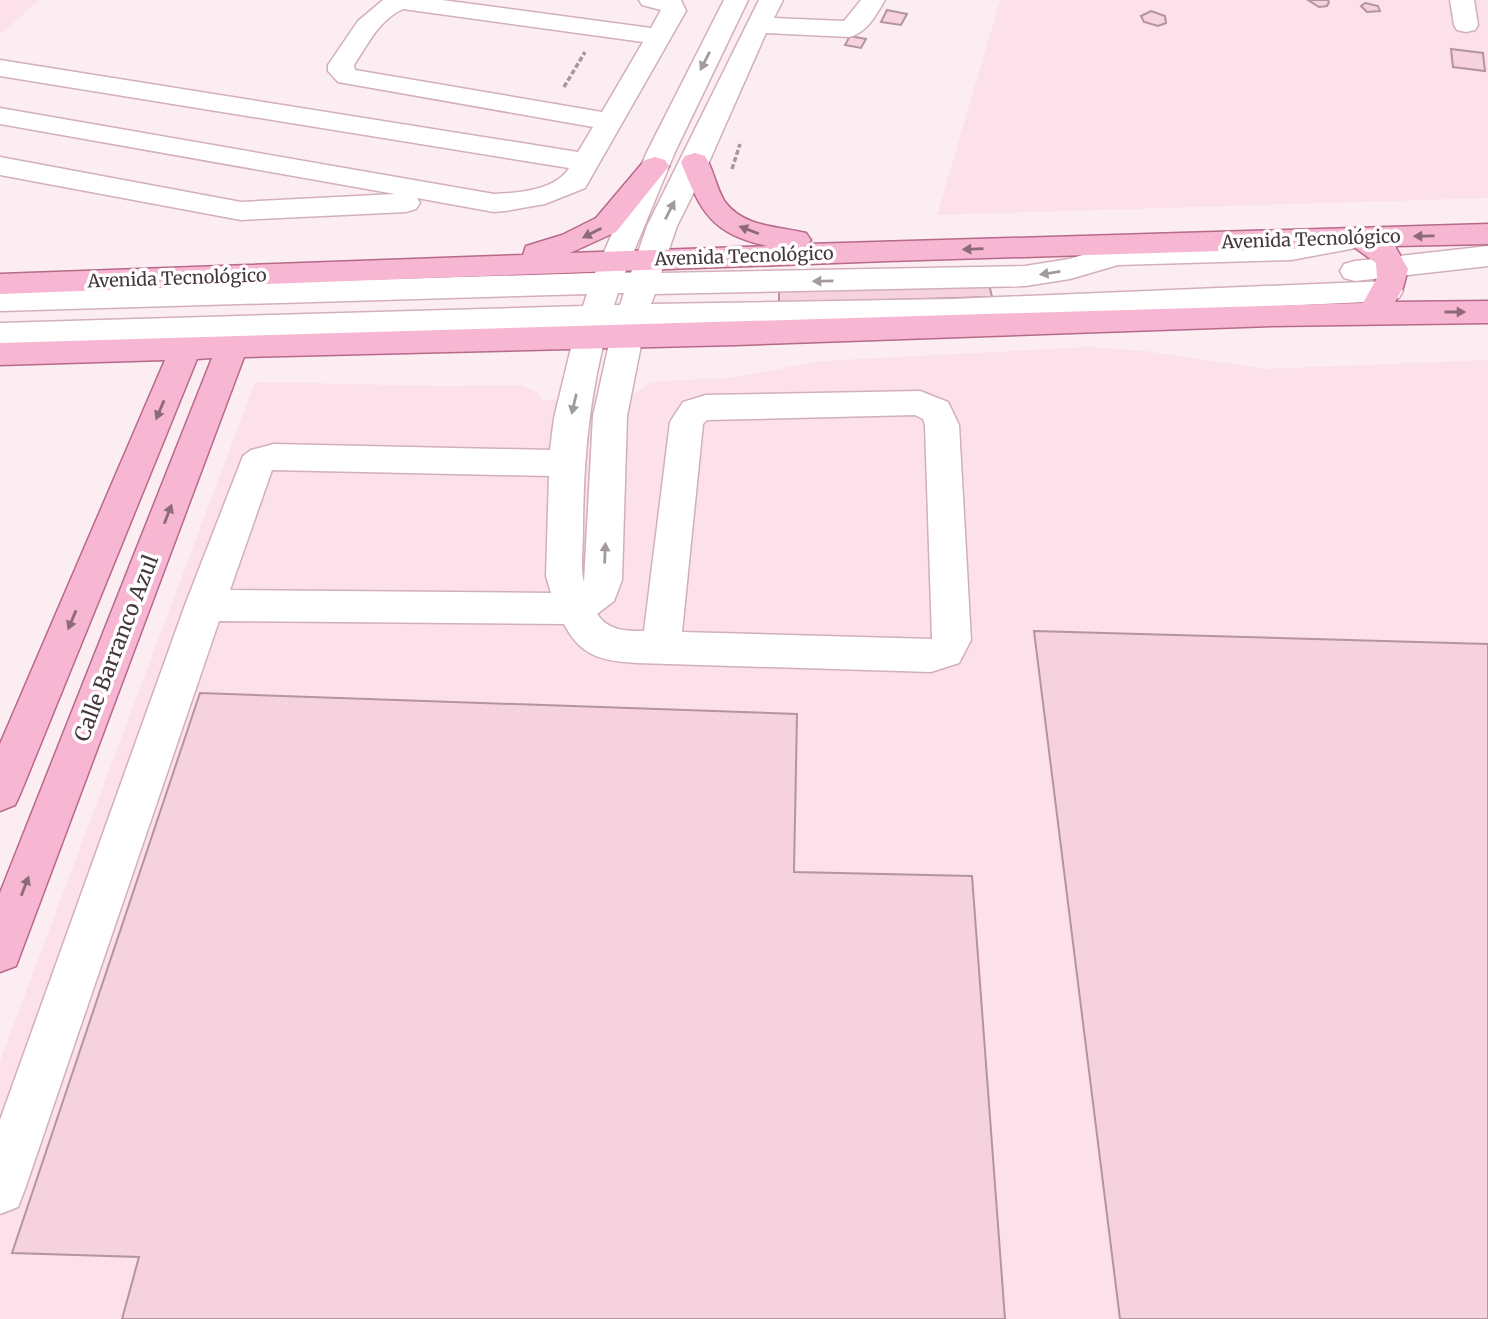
<svg xmlns="http://www.w3.org/2000/svg" width="1488" height="1319" font-family="Merriweather,serif">
	<style>
		.built { fill: #fce1ea }
		.building { fill: #f6d1de; stroke: #b5939f; stroke-width: 2 }
		.lines { fill: none; stroke-linecap: round; stroke-linejoin: round }
		.minor-casing { stroke: #d2afbb; stroke-width: 3 }
		.major-casing { stroke: #b66a8a; stroke-width: 3 }
		.path { stroke: #a6979d; stroke-width: 3.5; stroke-dasharray: 5 2.5; stroke-linecap: butt }
		.minor { fill: #fff; fill-rule: evenodd }
		.major { fill: #f7b6d1; fill-rule: evenodd }
		.oneway { fill: #a29b9e }
		.oneway2 { fill: #8d6a78 }
		.labels { text-anchor: middle; dominant-baseline: central; stroke-width: 7; stroke-linejoin: round; paint-order: stroke }
		.far-street-label { font-size: 18px; fill: #46373d; stroke: #fff }
		.street-label { font-size: 21px; fill: #46373d; stroke: #fff }
	</style>
	<rect width="100%" height="100%" fill="#fcedf2"/>
	<g class="built">
		<path d="M0,0H39L2,33H0Z"/>
		<path d="M1000,0H1488V198L937,215Z"/>
		<path d="M1089,347L1145,351L1266,369L1488,360V1319H0V1061L255,382L443,386L521,385L537,392L542,400L635,394L648,384L662,381L729,378L822,361Z"/>
	</g>
	<g class="building">
		<path d="M1308,0H1328L1329,2L1327,6L1319,7Z"/>
		<path d="M1365,3L1378,6L1380,11L1367,12L1361,6Z"/>
		<path d="M887,10L907,14L901,25L881,22Z"/>
		<path d="M1151,11L1165,16L1166,23L1158,26L1144,22L1141,16Z"/>
		<path d="M850,36L866,39L861,48L845,45Z"/>
		<path d="M1451,49L1483,53L1485,71L1453,67Z"/>
		<path d="M989,284L992,297L779,303V288Z"/>
		<path d="M1034,631L1488,644V1319H1120Z"/>
		<path d="M200,693L797,714L794,872L972,876L1005,1319H122L139,1257L12,1253Z"/>
	</g>
	<g class="lines">
		<g class="minor-casing">
			<g id="minor">
				<path d="M383,0H442L651,28L661,10L642,5L639,0H681L686,11L585,188L545,204L505,211L494,212L417,198L420,203L416,209L406,212L241,220L0,175V157L241,202L395,194L0,124V108L494,194C518,193 556,190 569,168L0,76V60L578,152L593,127L338,82L328,71V65L358,21ZM403,9L643,42L602,112L355,70L354,65C368,44 379,20 403,9Z"/>
				<path d="M724,0H748L675,152L625,273H631L647,226L759,0H783L774,18L844,21L861,0H885C875,16 868,32 849,37L766,33L709,162L677,226L661,273L1025,266L1069,259L1117,245L1291,240L1351,230L1361,233L1366,240L1361,247L1291,260L1118,265L1070,279L1025,286L655,294L651,304L954,299L1388,281L1399,284L1403,291L1399,298L1388,301L954,321L645,325L627,416L622,580L614,601L597,614C609,631 625,631 644,631L670,422L683,402L706,395L920,391L948,402L959,425L971,640L959,663L931,672L637,663C603,661 581,657 564,624L219,621L25,1189L18,1207L0,1214V1120L185,605L243,456L251,450L274,444L550,450L554,418L576,327L0,345V323L583,306L587,294L0,311V291L595,273L647,152ZM618,293H624L620,305H614ZM608,326H613L593,416L584,582C580,568 583,549 583,534C583,462 589,396 608,326ZM915,415L923,419L925,425L932,639L682,632L703,424L707,420ZM272,470L549,476L546,576L551,593L230,590Z"/>
				<path d="M1450,0H1474L1478,25L1475,30L1466,32L1457,30L1454,25Z"/>
				<path d="M1488,246V266L1355,281L1344,278L1340,271L1344,264L1355,261Z"/>
			</g>
		</g>
		<g class="major-casing">
			<path id="major" d="M695,153L705,156C714,170 716,188 725,202C745,228 778,226 806,233L811,240L808,244L1488,224V244L1395,246L1408,269L1403,288L1395,302L1488,301V323L1273,326L736,345L244,357L22,950L16,966L0,972V893L212,358L197,359L21,792L15,805L0,811V744L165,360L0,365V343L1363,303L1377,278L1376,263L1354,247L888,261L0,294V274L523,255L526,246L562,235L596,218L645,160L655,157L665,160L669,166L616,232L570,253L768,246C711,234 701,212 681,162L685,156Z"/>
		</g>
		<g class="path">
			<path d="M564,87L585,52"/>
			<path d="M732,169L740,144"/>
		</g>
		<use href="#minor" class="minor"/>
		<use href="#major" class="major"/>
	</g>
	<defs><path id="oneway-solid" d="M-6-.8H1V-3.2L6.5 0L1 3.2V.8H-6Z" transform="scale(1.75)"/></defs>
	<g class="oneway">
		<use href="#oneway-solid" transform="translate(705 61) rotate(117)"/>
		<use href="#oneway-solid" transform="translate(670 210) rotate(-63)"/>
		<use href="#oneway-solid" transform="translate(1050 273) rotate(171)"/>
		<use href="#oneway-solid" transform="translate(823 281) rotate(179)"/>
		<use href="#oneway-solid" transform="translate(574 404) rotate(103)"/>
		<use href="#oneway-solid" transform="translate(605 553) rotate(-88)"/>
	</g>
	<g class="oneway2">
		<use href="#oneway-solid" transform="translate(749 230) rotate(-159)"/>
		<use href="#oneway-solid" transform="translate(592 233) rotate(153)"/>
		<use href="#oneway-solid" transform="translate(1424 236) rotate(179)"/>
		<use href="#oneway-solid" transform="translate(973 249) rotate(178)"/>
		<use href="#oneway-solid" transform="translate(1455 312)"/>
		<use href="#oneway-solid" transform="translate(160 410) rotate(113)"/>
		<use href="#oneway-solid" transform="translate(168 514) rotate(-69)"/>
		<use href="#oneway-solid" transform="translate(72 620) rotate(113)"/>
		<use href="#oneway-solid" transform="translate(25 886) rotate(-69)"/>
	</g>
	<g class="labels">
		<g class="far-street-label">
			<text transform="translate(1311 239) rotate(-2)">Avenida Tecnológico</text>
			<text transform="translate(744 256) rotate(-2)">Avenida Tecnológico</text>
			<text transform="translate(177 278) rotate(-2)">Avenida Tecnológico</text>
		</g>
		<g class="street-label">
			<text transform="translate(116 648) rotate(-69)">Calle Barranco Azul</text>
		</g>
	</g>
</svg>
